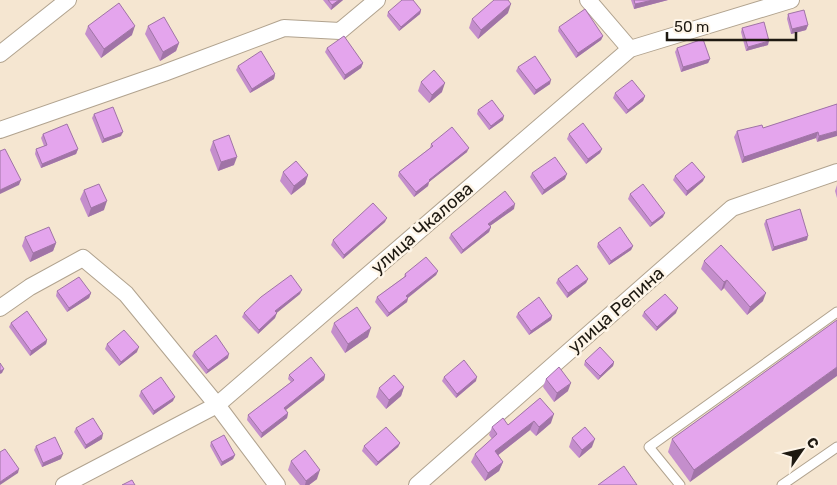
<svg xmlns="http://www.w3.org/2000/svg" width="837" height="485" font-family="Rubik,sans-serif">
	<style>
		.lines { fill: none; stroke-linecap: round; stroke-linejoin: round }
		.lane-casing { stroke: #b1a38f; stroke-width: 11 }
		.street-casing { stroke: #b1a38f; stroke-width: 18 }
		.lane { stroke: #fff; stroke-width: 9 }
		.street { stroke: #fff; stroke-width: 16 }
		.wall { fill: #c48ecc }
		.shaded-wall { fill: #a074a6 }
		.building { fill: #e4a5ed; stroke: #a074a6 }
		.labels { text-anchor: middle; dominant-baseline: central; stroke-width: 5; stroke-linejoin: round; paint-order: stroke }
		.street-label { font-size: 18px; fill: #1e1911; stroke: #fef5e8 }
	</style>
	<rect width="100%" height="100%" fill="#f5e6d1"/>
	<g class="lines">
		<g class="lane-casing">
			<g id="lane">
				<path d="M680,485L649,447L837,312"/>
				<path d="M782,485L837,447"/>
			</g>
		</g>
		<g class="street-casing">
			<g id="street">
				<path d="M588,0L630,49"/>
				<path d="M0,54L68,0"/>
				<path d="M0,130L164,73L284,28L340,31L377,0"/>
				<path d="M0,308L30,287L83,258L126,294L217,405L277,485"/>
				<path d="M64,485L217,405L630,49L791,0"/>
				<path d="M417,485L732,208L837,172"/>
			</g>
		</g>
		<use href="#lane" class="lane"/>
		<use href="#street" class="street"/>
	</g>
	<g class="wall">
		<path d="M323,0H343L331,10Z"/>
		<path d="M631,0H668L634,9Z"/>
		<path d="M421,10L420,14L399,31L387,16L388,12Z"/>
		<path d="M508,13L478,39L469,28L472,19Z"/>
		<path d="M788,14L808,25L806,30L791,34L787,19Z"/>
		<path d="M88,26L132,35L101,58L85,34Z"/>
		<path d="M148,26L179,43L176,51L160,61L145,34Z"/>
		<path d="M559,27L603,36L601,40L576,58L558,31Z"/>
		<path d="M742,28L768,45L746,51L741,32Z"/>
		<path d="M327,48L363,63L361,68L344,80L325,52Z"/>
		<path d="M677,48L710,59L708,63L681,72L675,52Z"/>
		<path d="M238,66L275,74L274,79L250,93L236,70Z"/>
		<path d="M518,67L550,84L534,95L516,71Z"/>
		<path d="M421,82L442,92L429,103L418,91Z"/>
		<path d="M615,93L645,96L643,101L626,114L613,98Z"/>
		<path d="M837,104L817,142L816,138L742,163L734,137L737,131L763,128Z"/>
		<path d="M478,110L503,120L489,130L477,114Z"/>
		<path d="M94,114L121,136L102,143L92,118Z"/>
		<path d="M43,134L78,149L76,154L41,168L35,154L36,149L44,146L41,138Z"/>
		<path d="M569,134L602,149L600,153L586,164L567,139Z"/>
		<path d="M213,141L234,165L218,171L210,150Z"/>
		<path d="M431,144L467,152L429,182L428,186L414,197L398,176L399,172L430,148Z"/>
		<path d="M283,172L308,175L305,184L291,195L280,181Z"/>
		<path d="M532,173L565,179L542,195L530,177Z"/>
		<path d="M675,176L703,181L686,196L673,180Z"/>
		<path d="M837,185V198L835,191Z"/>
		<path d="M84,190L104,210L88,217L80,199Z"/>
		<path d="M630,194L663,217L650,227L628,199Z"/>
		<path d="M514,209L490,226L491,227L489,232L461,254L449,238L451,234Z"/>
		<path d="M766,220L807,240L772,251L764,224Z"/>
		<path d="M385,222L343,259L331,245L333,240Z"/>
		<path d="M25,237L56,243L53,251L30,262L22,246Z"/>
		<path d="M598,243L633,246L631,250L609,265L597,247Z"/>
		<path d="M704,261L763,301L747,315L724,288L721,291L701,269Z"/>
		<path d="M438,271L436,275L408,298L407,302L387,317L375,302L377,297L404,277L405,274Z"/>
		<path d="M558,279H588L586,283L567,298L556,283Z"/>
		<path d="M57,291L91,293L89,298L67,312L56,296Z"/>
		<path d="M300,294L276,313L275,318L258,334L242,317L244,313Z"/>
		<path d="M644,312L676,313L656,331L642,316Z"/>
		<path d="M518,313L552,316L551,320L529,335L516,317Z"/>
		<path d="M837,320L690,482L668,452L672,439Z"/>
		<path d="M11,323L47,340L46,344L30,356L9,327Z"/>
		<path d="M334,323L368,337L345,353L331,332Z"/>
		<path d="M107,344L137,352L119,366L105,349Z"/>
		<path d="M194,352L228,358L206,374L192,356Z"/>
		<path d="M585,361L614,362L613,366L598,380L584,365Z"/>
		<path d="M289,375H325L324,380L286,410L288,413L287,418L261,438L247,420L248,415L291,382L288,379Z"/>
		<path d="M444,377L476,381L456,398L442,381Z"/>
		<path d="M546,379L568,391L554,402L543,387Z"/>
		<path d="M404,387L401,396L386,409L376,397L379,388Z"/>
		<path d="M141,391L173,401L153,415L139,396Z"/>
		<path d="M540,398L551,423L536,436L530,430L498,455L503,462L499,471L485,481L471,462L475,454L492,439L489,435L492,427L508,425Z"/>
		<path d="M76,428L102,439L85,449L74,432Z"/>
		<path d="M572,438L592,447L579,458L569,447Z"/>
		<path d="M211,442L235,455L233,459L221,466L210,446Z"/>
		<path d="M400,443L398,447L376,466L362,451L364,446Z"/>
		<path d="M36,446L61,459L42,467L34,450Z"/>
		<path d="M291,461L317,479L309,485H300L288,470Z"/>
	</g>
	<g class="shaded-wall">
		<path d="M339,0H343L331,10L332,5Z"/>
		<path d="M653,0H668L634,9L635,4Z"/>
		<path d="M511,4L508,13L478,39L481,30Z"/>
		<path d="M421,10L420,14L399,31L401,27Z"/>
		<path d="M808,25L806,30L791,34L792,29Z"/>
		<path d="M135,26L132,35L101,58L104,49Z"/>
		<path d="M603,36L601,40L576,58L578,53Z"/>
		<path d="M769,41L768,45L746,51L748,47Z"/>
		<path d="M179,43L176,51L160,61L163,52Z"/>
		<path d="M710,59L708,63L681,72L683,67Z"/>
		<path d="M363,63L361,68L344,80L345,75Z"/>
		<path d="M275,74L274,79L250,93L252,89Z"/>
		<path d="M551,80L550,84L534,95L536,90Z"/>
		<path d="M445,83L442,92L429,103L432,95Z"/>
		<path d="M645,96L643,101L626,114L628,110Z"/>
		<path d="M504,116L503,120L489,130L491,126Z"/>
		<path d="M837,131V136L817,142L819,136Z"/>
		<path d="M123,132L121,136L102,143L104,139Z"/>
		<path d="M818,132L816,138L742,163L744,157Z"/>
		<path d="M469,148L467,152L429,182L428,186L414,197L416,192L429,180Z"/>
		<path d="M78,149L76,154L41,168L42,164Z"/>
		<path d="M602,149L600,153L586,164L588,159Z"/>
		<path d="M237,157L234,165L218,171L221,162Z"/>
		<path d="M567,174L565,179L542,195L544,190Z"/>
		<path d="M308,175L305,184L291,195L294,186Z"/>
		<path d="M705,177L703,181L686,196L687,191Z"/>
		<path d="M21,180L19,185L0,194V190Z"/>
		<path d="M107,201L104,210L88,217L91,208Z"/>
		<path d="M515,204L514,209L487,228L488,224Z"/>
		<path d="M665,213L663,217L650,227L652,223Z"/>
		<path d="M387,218L385,222L343,259L344,255Z"/>
		<path d="M491,227L489,232L461,254L463,250Z"/>
		<path d="M808,236L807,240L772,251L774,247Z"/>
		<path d="M56,243L53,251L30,262L33,253Z"/>
		<path d="M633,246L631,250L609,265L611,261Z"/>
		<path d="M438,271L436,275L405,300L406,296Z"/>
		<path d="M588,279L586,283L567,298L568,293Z"/>
		<path d="M727,280L724,288L721,291L724,282Z"/>
		<path d="M302,290L300,294L273,316L275,311Z"/>
		<path d="M91,293L89,298L67,312L69,308Z"/>
		<path d="M766,293L763,301L747,315L750,307Z"/>
		<path d="M408,298L407,302L387,317L389,313Z"/>
		<path d="M678,308L676,313L656,331L657,327Z"/>
		<path d="M277,313L275,318L258,334L259,330Z"/>
		<path d="M552,316L551,320L529,335L531,331Z"/>
		<path d="M371,328L368,337L345,353L348,344Z"/>
		<path d="M47,340L46,344L30,356L31,351Z"/>
		<path d="M139,347L137,352L119,366L121,362Z"/>
		<path d="M229,354L228,358L206,374L208,370Z"/>
		<path d="M614,362L613,366L598,380L600,376Z"/>
		<path d="M837,367V376L690,482L694,470Z"/>
		<path d="M4,369L2,373L0,374V371Z"/>
		<path d="M325,375L324,380L283,412L284,408Z"/>
		<path d="M477,377L476,381L456,398L457,394Z"/>
		<path d="M571,383L568,391L554,402L557,393Z"/>
		<path d="M404,387L401,396L386,409L389,400Z"/>
		<path d="M175,397L173,401L153,415L154,411Z"/>
		<path d="M288,413L287,418L261,438L262,433Z"/>
		<path d="M554,414L551,423L536,436L539,427Z"/>
		<path d="M534,421L530,430L492,460L495,451Z"/>
		<path d="M103,434L102,439L85,449L86,445Z"/>
		<path d="M595,439L592,447L579,458L582,450Z"/>
		<path d="M400,443L398,447L376,466L378,462Z"/>
		<path d="M63,454L61,459L42,467L43,463Z"/>
		<path d="M235,455L233,459L221,466L222,462Z"/>
		<path d="M503,462L499,471L485,481L488,473Z"/>
		<path d="M19,469L18,473L0,485V482Z"/>
		<path d="M320,470L317,479L309,485H305L306,481Z"/>
	</g>
	<g class="building">
		<path d="M328,0H339L332,5Z"/>
		<path d="M402,0H413L421,10L401,27L388,12Z"/>
		<path d="M494,0H508L511,4L481,30L472,19Z"/>
		<path d="M634,0H653L635,4Z"/>
		<path d="M119,3L135,26L104,49L88,26Z"/>
		<path d="M585,9L603,36L578,53L559,27Z"/>
		<path d="M804,10L808,25L792,29L788,14Z"/>
		<path d="M164,17L179,43L163,52L148,26Z"/>
		<path d="M764,22L769,41L748,47L742,28Z"/>
		<path d="M344,36L363,63L345,75L327,48Z"/>
		<path d="M703,39L710,59L683,67L677,48Z"/>
		<path d="M261,51L275,74L252,89L238,66Z"/>
		<path d="M535,56L551,80L536,90L518,67Z"/>
		<path d="M434,70L445,83L432,95L421,82Z"/>
		<path d="M632,80L645,96L628,110L615,93Z"/>
		<path d="M492,100L504,116L491,126L478,110Z"/>
		<path d="M837,104V131L819,136L818,132L744,157L737,131L762,125L763,128Z"/>
		<path d="M113,107L123,132L104,139L94,114Z"/>
		<path d="M583,123L602,149L588,159L569,134Z"/>
		<path d="M67,124L78,149L42,164L36,149L47,145L43,134Z"/>
		<path d="M452,127L469,148L429,180L430,181L416,192L399,172L433,146L431,144Z"/>
		<path d="M229,135L237,157L221,162L213,141Z"/>
		<path d="M5,149L21,180L0,190V151Z"/>
		<path d="M555,157L567,174L544,190L532,173Z"/>
		<path d="M296,161L308,175L294,186L283,172Z"/>
		<path d="M692,162L705,177L687,191L675,176Z"/>
		<path d="M99,184L107,201L91,208L84,190Z"/>
		<path d="M643,184L665,213L652,223L630,194Z"/>
		<path d="M505,191L515,204L488,224L491,227L463,250L451,234Z"/>
		<path d="M373,203L387,218L344,255L333,240Z"/>
		<path d="M800,209L808,236L774,247L766,220Z"/>
		<path d="M49,227L56,243L33,253L25,237Z"/>
		<path d="M620,227L633,246L611,261L598,243Z"/>
		<path d="M721,245L766,293L750,307L727,280L724,282L704,261Z"/>
		<path d="M426,257L438,271L406,296L408,298L389,313L377,297L406,276L405,274Z"/>
		<path d="M577,265L588,279L568,293L558,279Z"/>
		<path d="M291,275L302,290L275,311L277,313L259,330L244,313L261,297Z"/>
		<path d="M79,277L91,293L69,308L57,291Z"/>
		<path d="M665,294L678,308L657,327L644,312Z"/>
		<path d="M539,297L552,316L531,331L518,313Z"/>
		<path d="M357,307L371,328L348,344L334,323Z"/>
		<path d="M27,311L47,340L31,351L11,323Z"/>
		<path d="M837,320V367L694,470L672,439Z"/>
		<path d="M124,330L139,347L121,362L107,344Z"/>
		<path d="M216,335L229,354L208,370L194,352Z"/>
		<path d="M600,347L614,362L600,376L585,361Z"/>
		<path d="M311,357L325,375L284,408L288,413L262,433L248,415L294,380L289,375Z"/>
		<path d="M464,360L477,377L457,394L444,377Z"/>
		<path d="M0,363L4,369L0,371Z"/>
		<path d="M559,367L571,383L557,393L546,379Z"/>
		<path d="M394,375L404,387L389,400L379,388Z"/>
		<path d="M161,377L175,397L154,411L141,391Z"/>
		<path d="M540,398L554,414L539,427L534,421L495,451L503,462L488,473L475,454L497,434L492,427L503,418L508,425Z"/>
		<path d="M93,418L103,434L86,445L76,428Z"/>
		<path d="M386,427L400,443L378,462L364,446Z"/>
		<path d="M585,427L595,439L582,450L572,438Z"/>
		<path d="M224,435L235,455L222,462L211,442Z"/>
		<path d="M55,437L63,454L43,463L36,446Z"/>
		<path d="M5,449L19,469L0,482V452Z"/>
		<path d="M305,450L320,470L306,481L291,461Z"/>
		<path d="M624,466L637,485H598Z"/>
		<path d="M132,480L135,485H122Z"/>
	</g>
	<g class="labels">
		<g class="street-label">
			<text transform="translate(422 228) rotate(-41)">улица Чкалова</text>
			<text transform="translate(616 310) rotate(-41)">улица Репина</text>
		</g>
	</g>
	<g transform="translate(802 450) rotate(56)" stroke="#fef5e8" stroke-width="4" paint-order="stroke">
	<path d="M0-4L9 19L0 12L-9 19Z" fill="#1e1911"/>
	<text y="-8" font-size="14" font-weight="bold" text-anchor="middle" fill="#1e1911">С</text>
	</g>
	<path d="M667 32v8h129v-8" fill="none" stroke="#1e1911" stroke-width="2.5"/>
	<text x="674" y="32" font-size="15" fill="#1e1911" stroke="#fef5e8" stroke-width="4" paint-order="stroke">50 m</text>
</svg>
